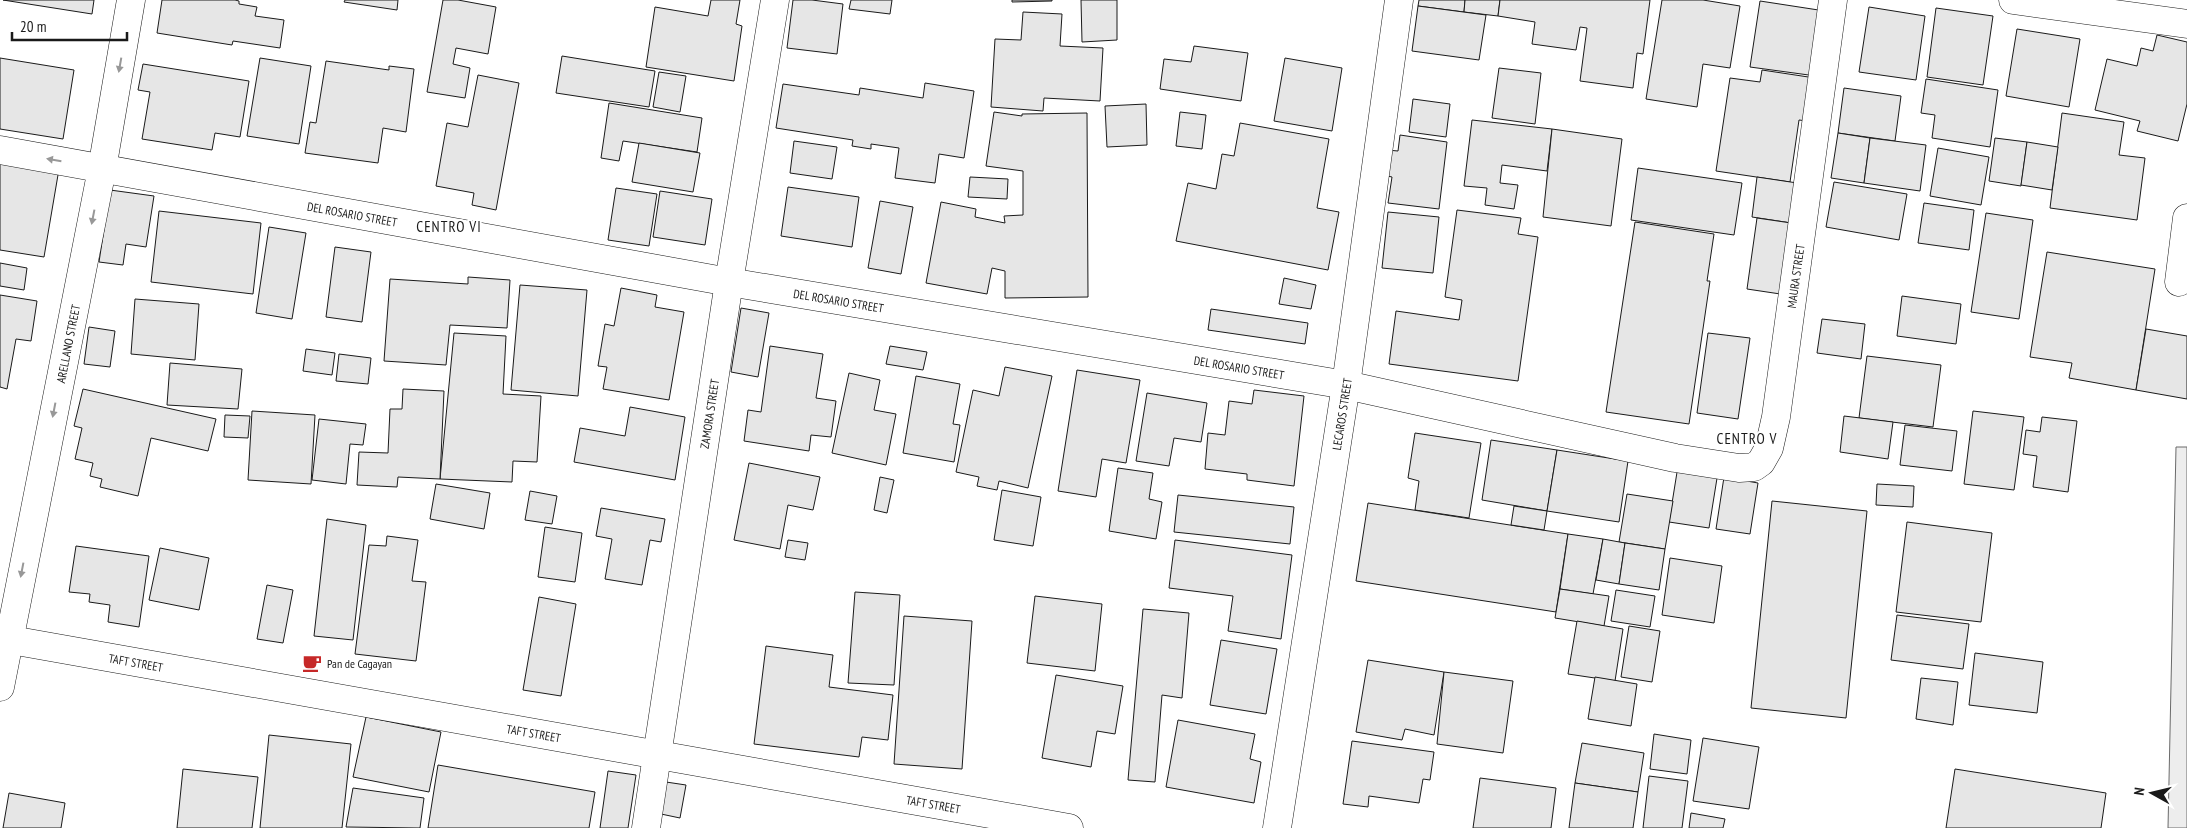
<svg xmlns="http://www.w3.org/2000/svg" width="2187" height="828" font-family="'PT Sans Narrow',sans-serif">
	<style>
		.built { fill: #ededed; stroke: #6a6a6a }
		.building { fill: #e6e6e6; stroke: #1a1a1a }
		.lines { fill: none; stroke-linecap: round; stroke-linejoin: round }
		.minor-casing { stroke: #1a1a1a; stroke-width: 29 }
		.tertiary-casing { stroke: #1a1a1a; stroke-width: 29 }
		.minor { stroke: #fff; stroke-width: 28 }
		.tertiary { stroke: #fff; stroke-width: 28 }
		.oneway { fill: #989898 }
		.labels { text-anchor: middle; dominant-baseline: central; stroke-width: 4; stroke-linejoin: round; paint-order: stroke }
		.street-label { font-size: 12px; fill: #1a1a1a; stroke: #fff }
		.poi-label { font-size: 12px; fill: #1a1a1a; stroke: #fff; text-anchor: start }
		.quarter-label { font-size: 15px; letter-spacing: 1px; fill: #1a1a1a; stroke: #fff }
	</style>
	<rect width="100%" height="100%" fill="#fff"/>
	<path class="built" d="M2176,447H2187V828H2168Z"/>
	<g class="building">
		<path d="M3,0H94L92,14Z"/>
		<path d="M162,0H235L239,1V4L257,7L255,16L284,20L280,48L233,41L232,45L157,33Z"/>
		<path d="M345,0H398L397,10L344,2Z"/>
		<path d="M443,0H458L496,7L488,54L456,48L453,64L470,68L465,98L427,92Z"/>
		<path d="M711,0H740L736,24L742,26L734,81L646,67L655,7L708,16Z"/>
		<path d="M793,0H812L843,4L837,54L787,48Z"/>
		<path d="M851,0H892L890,14L849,9Z"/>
		<path d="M1012,0H1052V1L1012,2Z"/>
		<path d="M1081,0H1117V40L1082,42Z"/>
		<path d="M1419,0H1465L1464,12L1418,6Z"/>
		<path d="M1465,0H1500L1498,16L1464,12Z"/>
		<path d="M1500,0H1650L1643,54L1637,53L1633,88L1580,81L1587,28L1580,27L1576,50L1532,44L1535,22L1498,16Z"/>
		<path d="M1662,0H1703L1740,6L1730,68L1703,64L1697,107L1646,99Z"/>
		<path d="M1760,1L1825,11L1816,76L1750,67Z"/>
		<path d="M1418,6L1486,15L1479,60L1412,51Z"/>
		<path d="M1869,7L1925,16L1916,80L1859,72Z"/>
		<path d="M1936,8L1993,16L1983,85L1927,77Z"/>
		<path d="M1023,12L1062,14L1060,46L1103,48L1100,101L1044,98L1043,111L991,107L995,39L1021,40Z"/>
		<path d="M2017,29L2080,39L2069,107L2006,96Z"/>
		<path d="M2157,35L2187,42V104L2178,141L2137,131L2140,121L2095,110L2107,59L2137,66L2141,48L2153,51Z"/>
		<path d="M1194,46L1248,53L1241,101L1160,89L1164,59L1191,62Z"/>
		<path d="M562,56L655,71L649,107L556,93Z"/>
		<path d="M0,58L74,70L63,139L0,129Z"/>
		<path d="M260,58L311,66L299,144L247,136Z"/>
		<path d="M1285,58L1342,68L1332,131L1274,121Z"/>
		<path d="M326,61L389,70V66L414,69L406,132L383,128L378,163L305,153L310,122L316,123Z"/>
		<path d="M143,64L249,81L240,137L215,133L212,150L142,139L150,92L138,90Z"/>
		<path d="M1499,68L1541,73L1535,124L1492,118Z"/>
		<path d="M1762,70L1815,78L1808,121L1799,120L1790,182L1716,171L1730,78L1760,82Z"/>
		<path d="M659,72L686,76L680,112L653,107Z"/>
		<path d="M478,75L519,83L496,210L472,205L474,193L436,186L447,123L468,127Z"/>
		<path d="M1926,79L1998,90L1990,147L1932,138L1935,115L1921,113Z"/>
		<path d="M925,83L974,91L964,158L939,154L935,183L895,178L899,148L871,144V149L852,146L853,140L776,128L783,84L859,95L860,88L923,98Z"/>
		<path d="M1844,88L1901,96L1895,141L1838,133Z"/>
		<path d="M1413,99L1450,104L1446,137L1409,132Z"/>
		<path d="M609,103L702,118L697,152L623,141L619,161L601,158Z"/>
		<path d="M1146,104L1147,145L1107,147L1105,106Z"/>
		<path d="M994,112L1022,116V114L1087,113L1088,297L1005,298V271L992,268L987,294L926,283L941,202L976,209L975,217L1005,223L1004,216L1023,215V171L986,166Z"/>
		<path d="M1180,112L1206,115L1202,149L1176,146Z"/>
		<path d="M2062,113L2124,122L2119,155L2145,158L2137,220L2050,208Z"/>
		<path d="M1472,120L1552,129L1547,171L1502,165L1500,183L1518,185L1514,209L1485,205L1487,188L1464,186Z"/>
		<path d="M1240,123L1329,139L1317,208L1339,212L1328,270L1176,241L1188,183L1216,189L1222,154L1234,156Z"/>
		<path d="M1552,129L1622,139L1611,226L1543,217Z"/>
		<path d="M1838,133L1870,138L1864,183L1831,178Z"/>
		<path d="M1400,135L1447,142L1439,209L1388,203L1392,177L1383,175L1387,150L1398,151Z"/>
		<path d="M1870,138L1926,145L1920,191L1864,183Z"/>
		<path d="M1995,138L2027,142L2021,186L1989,181Z"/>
		<path d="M794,141L837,147L832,179L790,173Z"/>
		<path d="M2027,142L2058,147L2052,190L2021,185Z"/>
		<path d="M639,143L700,153L693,192L632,182Z"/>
		<path d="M1938,148L1989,157L1981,205L1930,196Z"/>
		<path d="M0,159L59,169L44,257L0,250Z"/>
		<path d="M1638,168L1742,183L1734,235L1631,220Z"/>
		<path d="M970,177L1008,179L1007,199L968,197Z"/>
		<path d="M1757,177L1804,184L1798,224L1752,217Z"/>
		<path d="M1834,182L1907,194L1899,240L1826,227Z"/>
		<path d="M788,187L859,197L852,247L781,236Z"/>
		<path d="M616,188L657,194L649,246L608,240Z"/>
		<path d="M110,190L154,196L146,247L126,244L123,265L99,262Z"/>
		<path d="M660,191L712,199L705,245L653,237Z"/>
		<path d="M880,201L913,207L901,274L868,268Z"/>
		<path d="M1924,203L1974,210L1969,250L1918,243Z"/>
		<path d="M1457,210L1521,218L1518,234L1538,237L1518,381L1389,364L1396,311L1459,320L1462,300L1445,297Z"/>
		<path d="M159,211L261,223L253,294L151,282Z"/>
		<path d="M1388,212L1439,217L1433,273L1382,268Z"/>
		<path d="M1986,213L2033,220L2019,319L1971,312Z"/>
		<path d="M1757,218L1798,224L1787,295L1747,289Z"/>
		<path d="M1635,222L1714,234L1707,281H1710L1689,424L1606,412Z"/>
		<path d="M269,227L306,233L292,319L256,313Z"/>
		<path d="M335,247L371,252L362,322L326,317Z"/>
		<path d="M2047,252L2155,269L2136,390L2069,378L2072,363L2030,357Z"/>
		<path d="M0,263L27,268L24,290L0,286Z"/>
		<path d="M468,277L510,280L507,328L450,325L446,365L384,361L390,279L468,284Z"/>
		<path d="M1284,278L1316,285L1311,309L1279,304Z"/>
		<path d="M520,285L587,290L578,396L511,390Z"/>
		<path d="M621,288L657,295L655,307L684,312L669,400L603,389L607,367L598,366L605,324L614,326Z"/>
		<path d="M0,295L37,301L31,341L16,339L7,389L0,387Z"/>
		<path d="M1902,296L1961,304L1956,344L1897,336Z"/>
		<path d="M135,299L199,304L195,360L131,354Z"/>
		<path d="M741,308L769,313L758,377L731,372Z"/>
		<path d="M1211,309L1308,323L1305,344L1208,330Z"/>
		<path d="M1822,319L1865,324L1861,359L1817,353Z"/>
		<path d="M89,327L115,331L110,367L84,364Z"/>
		<path d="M2146,329L2187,336V399L2136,390Z"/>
		<path d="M454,333L506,336L503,394L541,396L537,462L513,461L512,482L440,479Z"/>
		<path d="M1708,333L1750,338L1738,419L1697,413Z"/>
		<path d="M770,346L823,354L816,398L836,401L831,437L811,435L809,451L744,441L748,410L761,412Z"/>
		<path d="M890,346L927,352L923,370L886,364Z"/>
		<path d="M306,349L335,353L332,375L303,371Z"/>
		<path d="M339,354L371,358L368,384L336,381Z"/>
		<path d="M1867,356L1941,365L1933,427L1859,418Z"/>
		<path d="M170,363L242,369L238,409L167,405Z"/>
		<path d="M1005,367L1052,376L1028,488L999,481L997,490L977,486L979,477L956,472L973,390L999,396Z"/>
		<path d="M1077,370L1140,380L1126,463L1102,459L1096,497L1058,491Z"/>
		<path d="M849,373L880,380L874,410L896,414L886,465L832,453Z"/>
		<path d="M916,376L960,384L953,424L960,425L954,462L903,453Z"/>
		<path d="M83,389L216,419L208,451L151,438L138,496L100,487L102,479L90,476L93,463L75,459L82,428L74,426Z"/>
		<path d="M403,389L444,391L440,479L398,477L397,487L357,485L359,452L388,453L390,409H402Z"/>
		<path d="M1254,390L1304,396L1294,486L1247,480V474L1205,469L1208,433L1225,435L1229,401L1252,404Z"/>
		<path d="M1147,393L1207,403L1201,442L1174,438L1169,466L1136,461Z"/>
		<path d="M630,407L685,417L675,480L574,462L580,428L625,436Z"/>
		<path d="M252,411L315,415L311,484L248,480Z"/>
		<path d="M1973,411L2024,417L2014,490L1964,484Z"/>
		<path d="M225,415L250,416L248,438L224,437Z"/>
		<path d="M1844,416L1893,422L1888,459L1840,452Z"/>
		<path d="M2042,417L2077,421L2068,492L2033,487L2037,456L2023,454L2026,430L2040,432Z"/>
		<path d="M319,419L366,424L363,445L350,444L346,484L312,480Z"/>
		<path d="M1905,425L1957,431L1952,471L1900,465Z"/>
		<path d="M1415,433L1481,443L1469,518L1415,510L1419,481L1408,478Z"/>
		<path d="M1491,440L1557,450L1547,511L1482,500Z"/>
		<path d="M1557,450L1628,461L1619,522L1547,511Z"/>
		<path d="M749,463L820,477L813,510L788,505L780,549L734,540Z"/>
		<path d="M1678,466L1718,472L1709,528L1669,522Z"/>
		<path d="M1118,468L1153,473L1149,499L1162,502L1156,539L1109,531Z"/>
		<path d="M880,477L894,480L887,513L874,510Z"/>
		<path d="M1724,477L1758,483L1750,534L1716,529Z"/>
		<path d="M436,484L490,493L484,529L430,519Z"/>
		<path d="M1877,484L1914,486L1913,507L1876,505Z"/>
		<path d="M1002,490L1041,497L1033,546L994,540Z"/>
		<path d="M530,491L557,496L552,524L525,520Z"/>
		<path d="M1627,494L1673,501L1665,549L1619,542Z"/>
		<path d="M1178,495L1294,507L1290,544L1174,532Z"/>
		<path d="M1772,501L1867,511L1846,718L1751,708Z"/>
		<path d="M1368,503L1568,534L1556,612L1356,581Z"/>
		<path d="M1514,506L1547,511L1544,530L1511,525Z"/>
		<path d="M601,508L665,519L661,542L650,540L642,585L605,579L612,539L596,536Z"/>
		<path d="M327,519L366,525L353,640L314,636Z"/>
		<path d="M1907,522L1992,533L1981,622L1896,612Z"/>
		<path d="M545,527L582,533L575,582L538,577Z"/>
		<path d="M1568,534L1603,539L1593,594L1560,589Z"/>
		<path d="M387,536L418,540L412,581L426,582L416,661L355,654L369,545L386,546Z"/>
		<path d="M1603,539L1625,543L1619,584L1596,580Z"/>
		<path d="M788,540L808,543L805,560L785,557Z"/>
		<path d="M1175,540L1292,555L1281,639L1228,631L1233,596L1169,588Z"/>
		<path d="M1625,543L1665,549L1659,590L1619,584Z"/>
		<path d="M76,546L149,556L139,627L108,622L110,605L89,602L90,594L69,592Z"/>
		<path d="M160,548L209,558L199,610L149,600Z"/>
		<path d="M1670,558L1722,566L1714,623L1662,615Z"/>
		<path d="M267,585L293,590L283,643L257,639Z"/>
		<path d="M1560,589L1609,596L1604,626L1555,618Z"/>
		<path d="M1616,590L1655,596L1650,627L1611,621Z"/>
		<path d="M855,592L900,595L894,685L848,683Z"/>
		<path d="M1035,596L1102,604L1095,671L1027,663Z"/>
		<path d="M539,597L576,604L561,696L523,690Z"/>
		<path d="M1143,609L1189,613L1182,698L1162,695L1155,782L1128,780Z"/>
		<path d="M1897,615L1969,624L1963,669L1891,660Z"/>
		<path d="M904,616L972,621L962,769L894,764Z"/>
		<path d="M1577,621L1623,629L1615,681L1568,674Z"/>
		<path d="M1629,626L1660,631L1652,682L1621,677Z"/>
		<path d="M1221,640L1277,649L1266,714L1210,705Z"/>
		<path d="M766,646L833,655L829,687L893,695L888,740L862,737L859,757L754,744Z"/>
		<path d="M1975,653L2043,662L2037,713L1969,705Z"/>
		<path d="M1368,660L1444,672L1434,735L1405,729L1402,740L1356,732Z"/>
		<path d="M1444,672L1513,681L1503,753L1437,744Z"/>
		<path d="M1056,675L1123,686L1115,734L1097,731L1091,767L1042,758Z"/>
		<path d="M1595,677L1637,684L1631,726L1588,719Z"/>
		<path d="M1921,678L1958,682L1953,725L1916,719Z"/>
		<path d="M366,717L441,732L429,792L353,777Z"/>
		<path d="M1178,720L1255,734L1250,759L1261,762L1254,803L1166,787Z"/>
		<path d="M1654,734L1691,740L1687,774L1650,769Z"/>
		<path d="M269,735L351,744L342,828H260Z"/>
		<path d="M1703,738L1759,747L1749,809L1693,801Z"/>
		<path d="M1352,741L1434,752L1430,780L1423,779L1419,803L1369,796L1368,807L1343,804Z"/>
		<path d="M1582,743L1644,753L1638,792L1575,783Z"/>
		<path d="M438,765L595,792L589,828H428Z"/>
		<path d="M183,769L258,777L252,828H177Z"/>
		<path d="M1955,769L2106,793L2101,828H1946Z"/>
		<path d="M608,771L636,775L628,828H600Z"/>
		<path d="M1649,776L1688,781L1682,828H1643Z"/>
		<path d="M1480,778L1556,788L1551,828H1473Z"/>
		<path d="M666,782L686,785L680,818L661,814Z"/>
		<path d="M1575,783L1638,792L1633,828H1569Z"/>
		<path d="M353,788L424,798L420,828L346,827Z"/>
		<path d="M9,793L65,803L61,828H3Z"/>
		<path d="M1691,813L1725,819L1723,828H1689Z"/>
	</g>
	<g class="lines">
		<g class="minor-casing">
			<g id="minor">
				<path d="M2013,0L2187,24"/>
				<path id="s1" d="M0,150L729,282L1346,385L1675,458L1739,468L1754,467L1761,462L1769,448L1776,417L1833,0"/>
				<path d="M2179,282L2187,218"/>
				<path id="s2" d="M0,638L1069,828"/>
				<path id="s3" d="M646,828L729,282L775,0"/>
			</g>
		</g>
		<g class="tertiary-casing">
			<g id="tertiary">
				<path id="s4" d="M0,687L102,169L131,0"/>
				<path id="s5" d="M1277,828L1346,385L1399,0"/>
			</g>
		</g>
		<use href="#minor" class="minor"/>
		<use href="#tertiary" class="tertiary"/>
	</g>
	<defs><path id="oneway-solid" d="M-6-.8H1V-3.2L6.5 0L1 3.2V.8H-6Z" transform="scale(1.25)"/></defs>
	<g class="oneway">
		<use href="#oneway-solid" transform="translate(120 65) rotate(100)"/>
		<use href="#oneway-solid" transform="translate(54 160) rotate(-170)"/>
		<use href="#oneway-solid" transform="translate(93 217) rotate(101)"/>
		<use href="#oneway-solid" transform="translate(54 410) rotate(101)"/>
		<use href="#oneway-solid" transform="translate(22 570) rotate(101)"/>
	</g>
	<defs>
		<g id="cafe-bare" transform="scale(1.5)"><path d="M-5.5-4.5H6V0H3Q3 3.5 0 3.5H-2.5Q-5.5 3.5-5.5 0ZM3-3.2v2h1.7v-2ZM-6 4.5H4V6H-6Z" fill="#c62828" stroke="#fff" stroke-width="2.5" paint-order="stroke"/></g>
	</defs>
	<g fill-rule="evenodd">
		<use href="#cafe-bare" x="312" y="663"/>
	</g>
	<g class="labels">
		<g class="street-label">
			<text stroke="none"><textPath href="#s1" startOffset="358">DEL ROSARIO STREET</textPath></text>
			<text stroke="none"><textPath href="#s1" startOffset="1982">MAURA STREET</textPath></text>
			<text stroke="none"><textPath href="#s1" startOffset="852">DEL ROSARIO STREET</textPath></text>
			<text stroke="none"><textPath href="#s4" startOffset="350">ARELLANO STREET</textPath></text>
			<text stroke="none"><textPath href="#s1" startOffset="1258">DEL ROSARIO STREET</textPath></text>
			<text stroke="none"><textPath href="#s3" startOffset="419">ZAMORA STREET</textPath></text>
			<text stroke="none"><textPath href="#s5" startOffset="419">LECAROS STREET</textPath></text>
			<text stroke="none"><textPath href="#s2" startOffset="138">TAFT STREET</textPath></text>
			<text stroke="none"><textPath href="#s2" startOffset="542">TAFT STREET</textPath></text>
			<text stroke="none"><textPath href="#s2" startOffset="948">TAFT STREET</textPath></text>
		</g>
		<g class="poi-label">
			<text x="327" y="663">Pan de Cagayan</text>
		</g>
		<g class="quarter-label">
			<text x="449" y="226">CENTRO VI</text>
			<text x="1747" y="438">CENTRO V</text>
		</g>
	</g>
	<g transform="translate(2152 793) rotate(278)" stroke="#ffffff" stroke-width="4" paint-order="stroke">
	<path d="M0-4L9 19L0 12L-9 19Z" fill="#1a1a1a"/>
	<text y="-8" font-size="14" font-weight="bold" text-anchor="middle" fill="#1a1a1a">N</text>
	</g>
	<path d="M12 32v8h115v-8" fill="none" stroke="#1a1a1a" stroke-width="2.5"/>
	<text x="20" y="32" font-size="15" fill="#1a1a1a" stroke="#ffffff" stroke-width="4" paint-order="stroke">20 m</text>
</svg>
